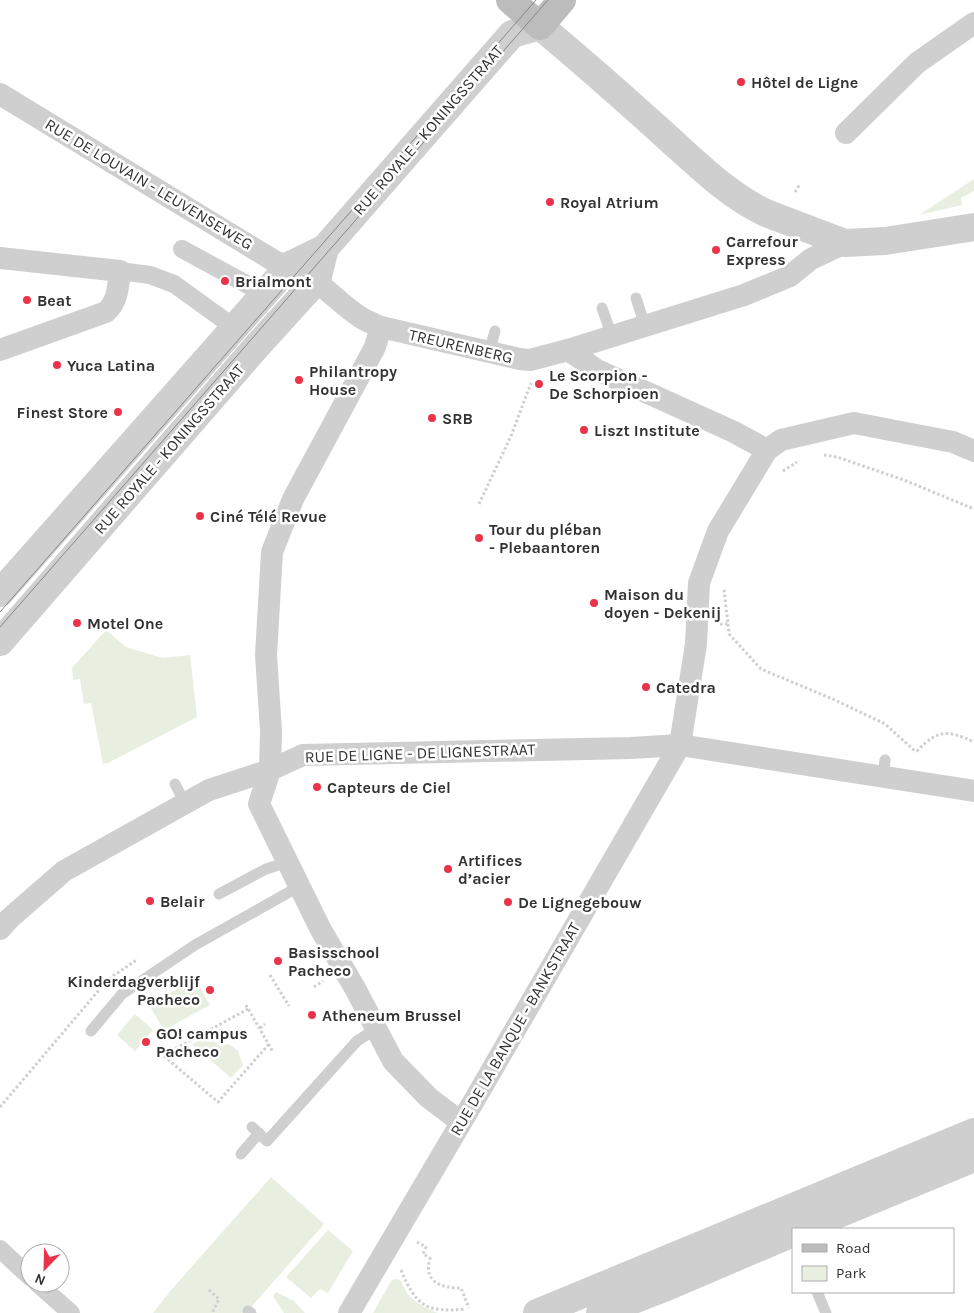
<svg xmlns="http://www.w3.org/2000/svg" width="974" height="1313" font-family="Karla,sans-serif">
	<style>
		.green { fill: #e9efe0 }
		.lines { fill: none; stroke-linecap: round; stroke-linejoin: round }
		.path { stroke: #cfcfcf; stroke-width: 3; stroke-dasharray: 2.5 2.5; stroke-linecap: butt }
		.service { stroke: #cfcfcf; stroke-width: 11 }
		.pedestrian { stroke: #cfcfcf; stroke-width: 18 }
		.minor { stroke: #cfcfcf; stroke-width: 22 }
		.tertiary { stroke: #cfcfcf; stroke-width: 28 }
		.secondary { stroke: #bcbcbc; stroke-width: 28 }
		.tram { stroke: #878787; stroke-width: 1 }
		.poi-dot { fill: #ea334a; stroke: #fff; stroke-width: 2 }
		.labels { text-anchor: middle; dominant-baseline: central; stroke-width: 5; stroke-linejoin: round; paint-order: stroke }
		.poi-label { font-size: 16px; font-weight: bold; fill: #323232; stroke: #fff; text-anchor: start }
		.street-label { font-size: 16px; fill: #323232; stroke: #fff }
	</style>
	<rect width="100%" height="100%" fill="#fff"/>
	<g class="green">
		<path d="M974,179V191L961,198L962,205L919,215Z"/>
		<path d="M106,630L126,647L162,658L190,655L197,717L108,763L103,764L91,703L84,704L80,679L73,680L72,668Z"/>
		<path d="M195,979L210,1005L164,1030L149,1005Z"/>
		<path d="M135,1014L153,1030L135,1051L117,1035Z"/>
		<path d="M208,1036L220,1046L229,1044L238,1051L243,1065L231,1078L192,1044Z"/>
		<path d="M271,1177L324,1224L246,1313H153L172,1289Z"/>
		<path d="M328,1230L353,1251L328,1293L320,1289L311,1298L286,1277Z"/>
		<path d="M396,1279L400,1280C404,1285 405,1291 409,1295C416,1304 428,1309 438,1313H373L390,1283L392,1280Z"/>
		<path d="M276,1292L294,1301L305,1313H284L273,1296Z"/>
	</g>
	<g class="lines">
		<g class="path">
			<path d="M795,192L800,184"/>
			<path d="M824,455L837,457L904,480L974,509"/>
			<path d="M783,471L797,462"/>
			<path d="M479,504L511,436L531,383"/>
			<path d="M720,624H728L724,590"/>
			<path d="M728,624L729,634L761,669L835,700L885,724L915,751H917C938,729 948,730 974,742"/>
			<path d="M270,975L289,1006"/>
			<path d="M113,976L138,959"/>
			<path d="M314,987L323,981"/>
			<path d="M246,1005L273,1052"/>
			<path d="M248,1009L171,1051L165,1057L218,1102L269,1044"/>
			<path d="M260,1028L265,1024"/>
			<path d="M0,1107L99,990"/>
			<path d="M417,1242L426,1247L423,1254L430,1258C423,1282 441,1288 461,1288L469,1308"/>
			<path d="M401,1270C416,1306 426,1313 466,1309"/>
			<path d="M209,1290L219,1299L212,1313"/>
		</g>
		<g class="service">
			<path d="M636,298L645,326"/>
			<path d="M602,308L612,336"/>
			<path d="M489,353L495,331"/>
			<path d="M883,776L885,760"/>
			<path d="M175,784L185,803"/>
			<path d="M219,894L266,869L288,862"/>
			<path d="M91,1031L122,994L195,945L300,886"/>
			<path d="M252,1127L267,1141L357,1041L376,1029"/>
			<path d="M241,1154L259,1133"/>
			<path d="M817,1292L826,1313"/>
			<path d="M248,1311L251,1313"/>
		</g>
		<g class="pedestrian">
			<path d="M182,249L248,285"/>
			<path d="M120,271L150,275L174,284L235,328"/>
			<path d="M0,1249L30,1277"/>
			<path d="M37,1283L71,1313"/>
		</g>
		<g class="minor">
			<path d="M0,94L276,262C314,271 330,297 360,317C366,321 374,324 381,327L520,359L530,360L568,350L744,295L790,276L811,259L845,243"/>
			<path d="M846,133L917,63L974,23"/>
			<path d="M0,258L120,271C118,287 118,301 106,312L0,350"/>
			<path d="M381,327L375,347L293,499L272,552L266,655L271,731L270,770L259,804L321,930L356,990L393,1061L429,1098L461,1122"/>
			<path d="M568,350L597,370L734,432L767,450"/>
			<path d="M0,929L10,918L64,871L209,790L270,770L303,755L631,748L680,745L974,791"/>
			<path d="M349,1313L475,1099L680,745L696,644L699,583L718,531L767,450L781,440L854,423L953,442L974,451"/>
		</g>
		<g class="tertiary">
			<path d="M0,593L290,265L325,248L512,34L540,26C583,62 625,99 667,137C697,164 729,196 766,213L845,243L885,241L974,227"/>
			<path d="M0,642L257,346L317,280L325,248"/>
			<path d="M802,1229L974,1158"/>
			<path d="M537,1313L974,1132"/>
			<path d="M600,1313L664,1288L793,1233"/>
		</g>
		<path class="secondary" d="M510,0L540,26L562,0"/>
		<g class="tram">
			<path d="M0,612L536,0"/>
			<path d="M0,627L548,0"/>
		</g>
	</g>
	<g class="poi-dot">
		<circle cx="741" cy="82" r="5"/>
		<circle cx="550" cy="202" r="5"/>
		<circle cx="716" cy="250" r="5"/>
		<circle cx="225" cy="281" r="5"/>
		<circle cx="27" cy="300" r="5"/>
		<circle cx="57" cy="365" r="5"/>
		<circle cx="299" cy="380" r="5"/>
		<circle cx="539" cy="384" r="5"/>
		<circle cx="118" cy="412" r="5"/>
		<circle cx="432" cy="418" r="5"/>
		<circle cx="584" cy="430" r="5"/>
		<circle cx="200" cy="516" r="5"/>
		<circle cx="479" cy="538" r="5"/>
		<circle cx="594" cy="603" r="5"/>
		<circle cx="77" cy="623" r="5"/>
		<circle cx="646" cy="687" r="5"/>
		<circle cx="317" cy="787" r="5"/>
		<circle cx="448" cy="869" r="5"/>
		<circle cx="150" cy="901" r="5"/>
		<circle cx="508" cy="902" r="5"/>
		<circle cx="278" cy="961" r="5"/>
		<circle cx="210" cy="990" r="5"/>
		<circle cx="312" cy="1015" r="5"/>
		<circle cx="146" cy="1042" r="5"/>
	</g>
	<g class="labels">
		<g class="poi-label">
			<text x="751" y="82">Hôtel de Ligne</text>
			<text x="560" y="202">Royal Atrium</text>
			<text x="726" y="241">Carrefour<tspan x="726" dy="18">Express</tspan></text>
			<text x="235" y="281">Brialmont</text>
			<text x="37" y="300">Beat</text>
			<text x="67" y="365">Yuca Latina</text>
			<text x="309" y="371">Philantropy<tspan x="309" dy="18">House</tspan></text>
			<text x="549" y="375">Le Scorpion -<tspan x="549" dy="18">De Schorpioen</tspan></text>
			<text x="108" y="412" text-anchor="end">Finest Store</text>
			<text x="442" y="418">SRB</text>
			<text x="594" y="430">Liszt Institute</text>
			<text x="210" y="516">Ciné Télé Revue</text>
			<text x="489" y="529">Tour du pléban<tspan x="489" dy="18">- Plebaantoren</tspan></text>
			<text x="604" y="594">Maison du<tspan x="604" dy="18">doyen - Dekenij</tspan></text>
			<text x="87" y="623">Motel One</text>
			<text x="656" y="687">Catedra</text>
			<text x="327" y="787">Capteurs de Ciel</text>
			<text x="458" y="860">Artifices<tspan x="458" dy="18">d’acier</tspan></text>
			<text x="160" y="901">Belair</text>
			<text x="518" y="902">De Lignegebouw</text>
			<text x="288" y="952">Basisschool<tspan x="288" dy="18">Pacheco</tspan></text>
			<text x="200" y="981" text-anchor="end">Kinderdagverblijf<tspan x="200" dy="18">Pacheco</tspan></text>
			<text x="322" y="1015">Atheneum Brussel</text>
			<text x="156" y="1033">GO! campus<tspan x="156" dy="18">Pacheco</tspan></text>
		</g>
		<g class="street-label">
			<text transform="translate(428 130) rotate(-49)">RUE ROYALE - KONINGSSTRAAT</text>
			<text transform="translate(149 184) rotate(31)">RUE DE LOUVAIN - LEUVENSEWEG</text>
			<text transform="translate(461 346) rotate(13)">TREURENBERG</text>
			<text transform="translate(169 449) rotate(-49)">RUE ROYALE - KONINGSSTRAAT</text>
			<text transform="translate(420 753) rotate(-2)">RUE DE LIGNE - DE LIGNESTRAAT</text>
			<text transform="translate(515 1029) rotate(-60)">RUE DE LA BANQUE - BANKSTRAAT</text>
		</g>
	</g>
	<rect x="792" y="1228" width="162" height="65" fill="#ffffff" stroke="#adadad"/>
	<rect x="802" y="1244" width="25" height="8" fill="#bcbcbc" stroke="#adadad"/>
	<text x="836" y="1253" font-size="15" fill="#323232">Road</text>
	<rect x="802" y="1266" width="25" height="15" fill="#e9efe0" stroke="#adadad"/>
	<text x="836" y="1278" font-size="15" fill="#323232">Park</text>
	<g transform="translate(45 1268) rotate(203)"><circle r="24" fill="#ffffff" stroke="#adadad"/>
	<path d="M0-4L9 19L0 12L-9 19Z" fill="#ea334a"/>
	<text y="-8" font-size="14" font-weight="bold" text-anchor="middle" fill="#323232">N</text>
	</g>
</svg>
